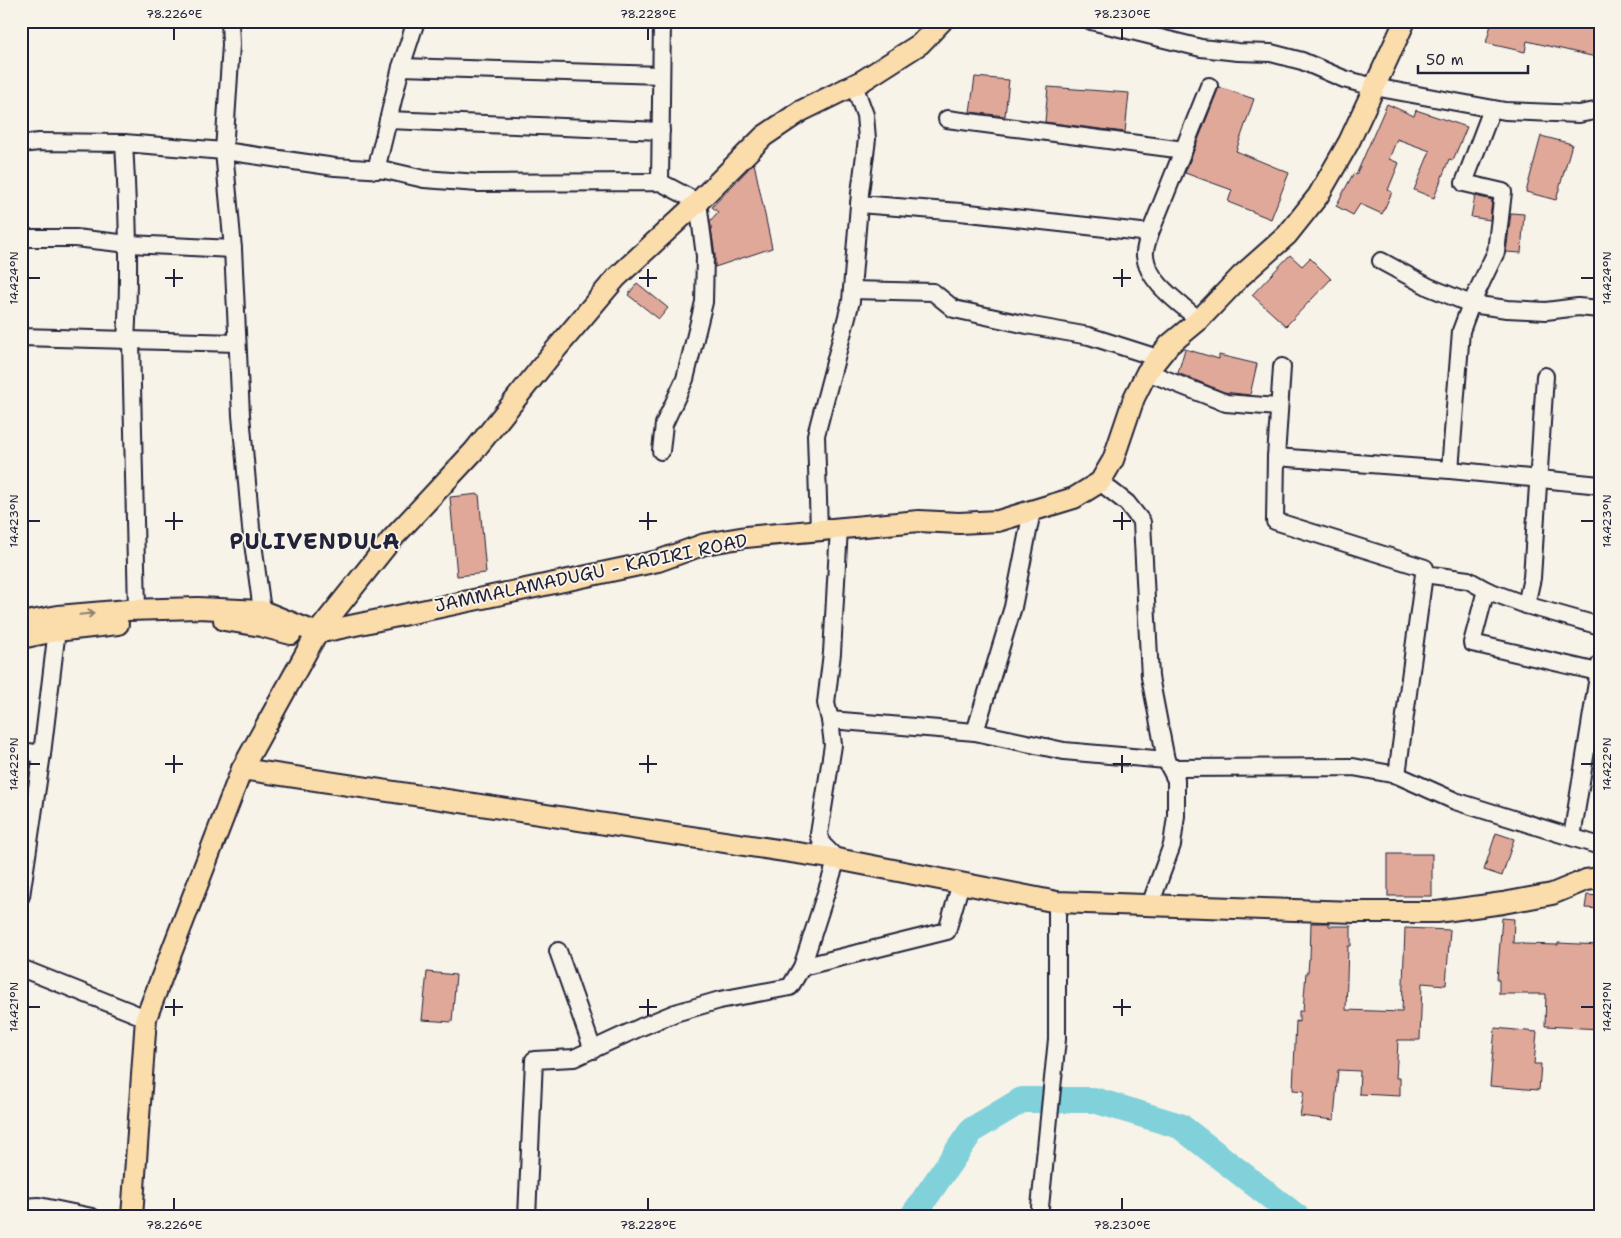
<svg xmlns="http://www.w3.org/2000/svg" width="1621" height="1238" font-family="'Shantell Sans',sans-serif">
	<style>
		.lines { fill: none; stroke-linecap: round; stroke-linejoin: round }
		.river { stroke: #81d1db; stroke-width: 26 }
		.building { fill: #e0a898; stroke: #22223b }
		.minor-casing { stroke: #22223b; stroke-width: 20 }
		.major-casing { stroke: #22223b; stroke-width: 24 }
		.minor { stroke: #f7f3e8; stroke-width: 16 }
		.major { stroke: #fbddab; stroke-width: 20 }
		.oneway { stroke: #8e8073 }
		.ticks { fill: none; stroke: #22223b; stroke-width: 2 }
		.labels { text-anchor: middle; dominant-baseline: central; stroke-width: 4; stroke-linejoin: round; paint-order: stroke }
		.street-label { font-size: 18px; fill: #22223b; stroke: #f7f3e8 }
		.district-label { font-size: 22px; font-weight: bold; letter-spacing: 1px; fill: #22223b; stroke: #f7f3e8 }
		.neatline { fill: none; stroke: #22223b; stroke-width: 2 }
		.ticks-label { font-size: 12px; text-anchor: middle; fill: #22223b }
	</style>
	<rect width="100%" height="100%" fill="#f7f3e8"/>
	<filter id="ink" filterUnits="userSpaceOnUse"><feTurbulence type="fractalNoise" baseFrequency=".02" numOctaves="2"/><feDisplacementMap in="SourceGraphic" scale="10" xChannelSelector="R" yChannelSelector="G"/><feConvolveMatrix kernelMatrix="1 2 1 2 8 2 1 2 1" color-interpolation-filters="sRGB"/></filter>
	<g filter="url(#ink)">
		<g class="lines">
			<path class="river" d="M912,1217L972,1130L1022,1100H1094L1180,1126L1297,1217"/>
		</g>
		<g class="building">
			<path d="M1492,21H1600V58L1527,41L1525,52L1486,43Z"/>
			<path d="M975,77L1009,80L1005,116L970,112Z"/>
			<path d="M1048,87L1129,93L1125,132L1045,122Z"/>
			<path d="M1219,87L1254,99L1236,151L1289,173L1271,219L1228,202L1232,190L1185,173Z"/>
			<path d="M1387,104L1414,116L1416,110L1467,127L1453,160L1449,159L1434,198L1414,190L1430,151L1397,139L1389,159L1399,163L1388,190L1392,192L1382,214L1360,204L1353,215L1336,206L1353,174L1356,175Z"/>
			<path d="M1541,136L1572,144L1556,200L1526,192Z"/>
			<path d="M754,163L772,248L715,267V255L710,221L718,212L712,207Z"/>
			<path d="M1475,196L1492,200L1490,220L1471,217Z"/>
			<path d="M1511,213L1524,214L1521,253L1506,252Z"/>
			<path d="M1290,255L1302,266L1310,258L1331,279L1286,326L1252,295Z"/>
			<path d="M637,283L668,308L659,319L628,295Z"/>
			<path d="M1185,349L1219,359V355L1257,364L1250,395L1224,392L1178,373Z"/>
			<path d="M479,494L486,573L457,576L450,497Z"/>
			<path d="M1496,833L1514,839L1502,876L1484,870Z"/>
			<rect x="1388" y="854" width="44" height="42"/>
			<path d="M1587,895L1600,896V909L1585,908Z"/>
			<path d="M1502,918L1514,919L1513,943H1522V944L1558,945V943L1600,945V1029L1545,1026L1546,994H1499V980H1497Z"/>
			<path d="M1311,923H1329V926H1351V946H1348L1346,1010L1402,1012L1405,928L1450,930L1446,985L1422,983L1420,1040H1398L1396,1078H1400V1096L1359,1094L1360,1071L1338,1070L1334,1120L1300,1116L1304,1091L1293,1090L1296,1021L1299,1022V1011H1303L1306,972H1308L1309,959H1310Z"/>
			<path d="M427,972L456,975L452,1022L422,1020Z"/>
			<path d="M1495,1028L1537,1032L1534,1064H1541L1539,1090L1490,1086Z"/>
		</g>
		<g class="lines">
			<g class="minor-casing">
				<g id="minor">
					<path d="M230,21L231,45L224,151L233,249L241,415L251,528L262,611"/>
					<path d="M1091,21L1201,48L1238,52L1271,53L1302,61L1344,79L1374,87L1505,111L1579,114L1600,110"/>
					<path d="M401,67L661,75"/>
					<path d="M947,119L1184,150"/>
					<path d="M388,120L661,131"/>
					<path d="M124,143C128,209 130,274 126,341"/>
					<path d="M21,144L39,142L124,143L224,151L335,167L385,170L424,179L478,183L660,182L698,202L705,256L704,302L685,379L664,424L661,451"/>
					<path d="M376,170L401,67L416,21"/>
					<path d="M660,182L662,21"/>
					<path d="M859,204L960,212L1150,233"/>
					<path d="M21,238H75L129,244L233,249"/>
					<path d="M1381,261L1429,287L1471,304L1507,309L1546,311L1578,307L1600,309"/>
					<path d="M852,290L933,292L954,309L1027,325L1089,336L1158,358"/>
					<path d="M1199,320C1180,303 1148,283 1145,256C1144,249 1148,240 1150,233L1209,86"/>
					<path d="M21,337L237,343"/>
					<path d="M131,341L137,610"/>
					<path d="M1282,367L1276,457L1275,521L1425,568L1424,574L1468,580L1486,590L1526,605L1600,626"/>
					<path d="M1147,372L1226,403L1278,407"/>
					<path d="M1276,457L1450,470L1600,485"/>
					<path d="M1450,470L1461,331L1471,304L1496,252L1503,192L1464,183L1492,109"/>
					<path d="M1100,482L1127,503L1142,522L1150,677L1166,760L1176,780V816L1172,845L1150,905"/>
					<path d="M819,530L816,435L851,301L860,193L867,139L865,115L854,85"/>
					<path d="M1486,590L1472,643L1598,672"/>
					<path d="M1526,605L1532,578L1545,376"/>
					<path d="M830,720L975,732L1064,751L1166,760"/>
					<path d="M975,732L1013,607L1032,511"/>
					<path d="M21,751L42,754"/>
					<path d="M1170,768L1353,767L1397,775L1455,801L1600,846"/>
					<path d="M1397,775L1424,574"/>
					<path d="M1572,837L1600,664"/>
					<path d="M21,896L42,754L58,621"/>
					<path d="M558,951L593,1050"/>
					<path d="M802,967L947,931L961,883"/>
					<path d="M21,968L146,1018"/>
					<path d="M21,1207L39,1206L92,1217"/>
					<path d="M527,1217L534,1060L574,1058L641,1027L675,1013L720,1000L790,987L802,967L837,859L822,844L819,834L833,745L830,720L826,703L832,653L839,528"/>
					<path d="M1039,1217L1057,1039V902"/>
				</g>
			</g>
			<g class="major-casing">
				<g id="major">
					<path d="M224,620L261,626L291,634"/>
					<path d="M21,623L58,616L128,610L198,608L262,611L317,633"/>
					<path d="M317,633L658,561L705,544L746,537L919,521L959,523L998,521L1074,498L1100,482L1113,460L1134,398L1147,372L1169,345L1199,320L1241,276L1287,235L1318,196L1349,142L1405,21"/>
					<path d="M21,638L56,631L118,624"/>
					<path d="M242,769L837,859L1057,902L1354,912H1437L1503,903L1552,894L1586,880L1600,878"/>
					<path d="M132,1217L146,1018L242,769L317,633L391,540L474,451L551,355L616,278L698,202L764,136L801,111L862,81L920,44L942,21"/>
				</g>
			</g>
			<use href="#minor" class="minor"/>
			<use href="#major" class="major"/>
		</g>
		<defs><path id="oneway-shaft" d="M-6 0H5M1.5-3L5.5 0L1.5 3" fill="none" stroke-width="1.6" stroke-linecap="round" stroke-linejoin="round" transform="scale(1.25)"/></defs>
		<use class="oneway" href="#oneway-shaft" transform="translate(87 614) rotate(-6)"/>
	</g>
	<path class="ticks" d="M174,28V40M648,28V40M1122,28V40M174,269V287M648,269V287M1122,269V287M28,278H40M165,278H183M639,278H657M1113,278H1131M1581,278H1594M174,512V530M648,512V530M1122,512V530M28,521H40M165,521H183M639,521H657M1113,521H1131M1581,521H1594M174,755V773M648,755V773M1122,755V773M28,764H40M165,764H183M639,764H657M1113,764H1131M1581,764H1594M174,999V1016M648,999V1016M1122,999V1016M28,1007H40M165,1007H183M639,1007H657M1113,1007H1131M1581,1007H1594M174,1198V1210M648,1198V1210M1122,1198V1210"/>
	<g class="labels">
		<g class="street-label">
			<text transform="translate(591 573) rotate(-12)">JAMMALAMADUGU - KADIRI ROAD</text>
		</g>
		<g class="district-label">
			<text x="315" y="541">PULIVENDULA</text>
		</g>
	</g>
	<rect width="1621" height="1238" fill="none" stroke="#f7f3e8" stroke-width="55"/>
	<path d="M1418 65v8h110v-8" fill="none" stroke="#22223b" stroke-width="2.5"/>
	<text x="1426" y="65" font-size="15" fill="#22223b" stroke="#f7f3e8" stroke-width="4" paint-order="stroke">50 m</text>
	<rect x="28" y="28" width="1566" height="1182" class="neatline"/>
	<g class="ticks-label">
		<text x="174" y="18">78.226°E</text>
		<text x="648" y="18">78.228°E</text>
		<text x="1122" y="18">78.230°E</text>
		<text transform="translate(14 278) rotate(-90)" y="4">14.424°N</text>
		<text transform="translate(1607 278) rotate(-90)" y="4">14.424°N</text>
		<text transform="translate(14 521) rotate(-90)" y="4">14.423°N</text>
		<text transform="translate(1607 521) rotate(-90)" y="4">14.423°N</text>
		<text transform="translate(14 764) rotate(-90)" y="4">14.422°N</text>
		<text transform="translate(1607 764) rotate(-90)" y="4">14.422°N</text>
		<text transform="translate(14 1007) rotate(-90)" y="4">14.421°N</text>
		<text transform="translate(1607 1007) rotate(-90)" y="4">14.421°N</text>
		<text x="174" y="1229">78.226°E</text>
		<text x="648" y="1229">78.228°E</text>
		<text x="1122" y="1229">78.230°E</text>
	</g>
</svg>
